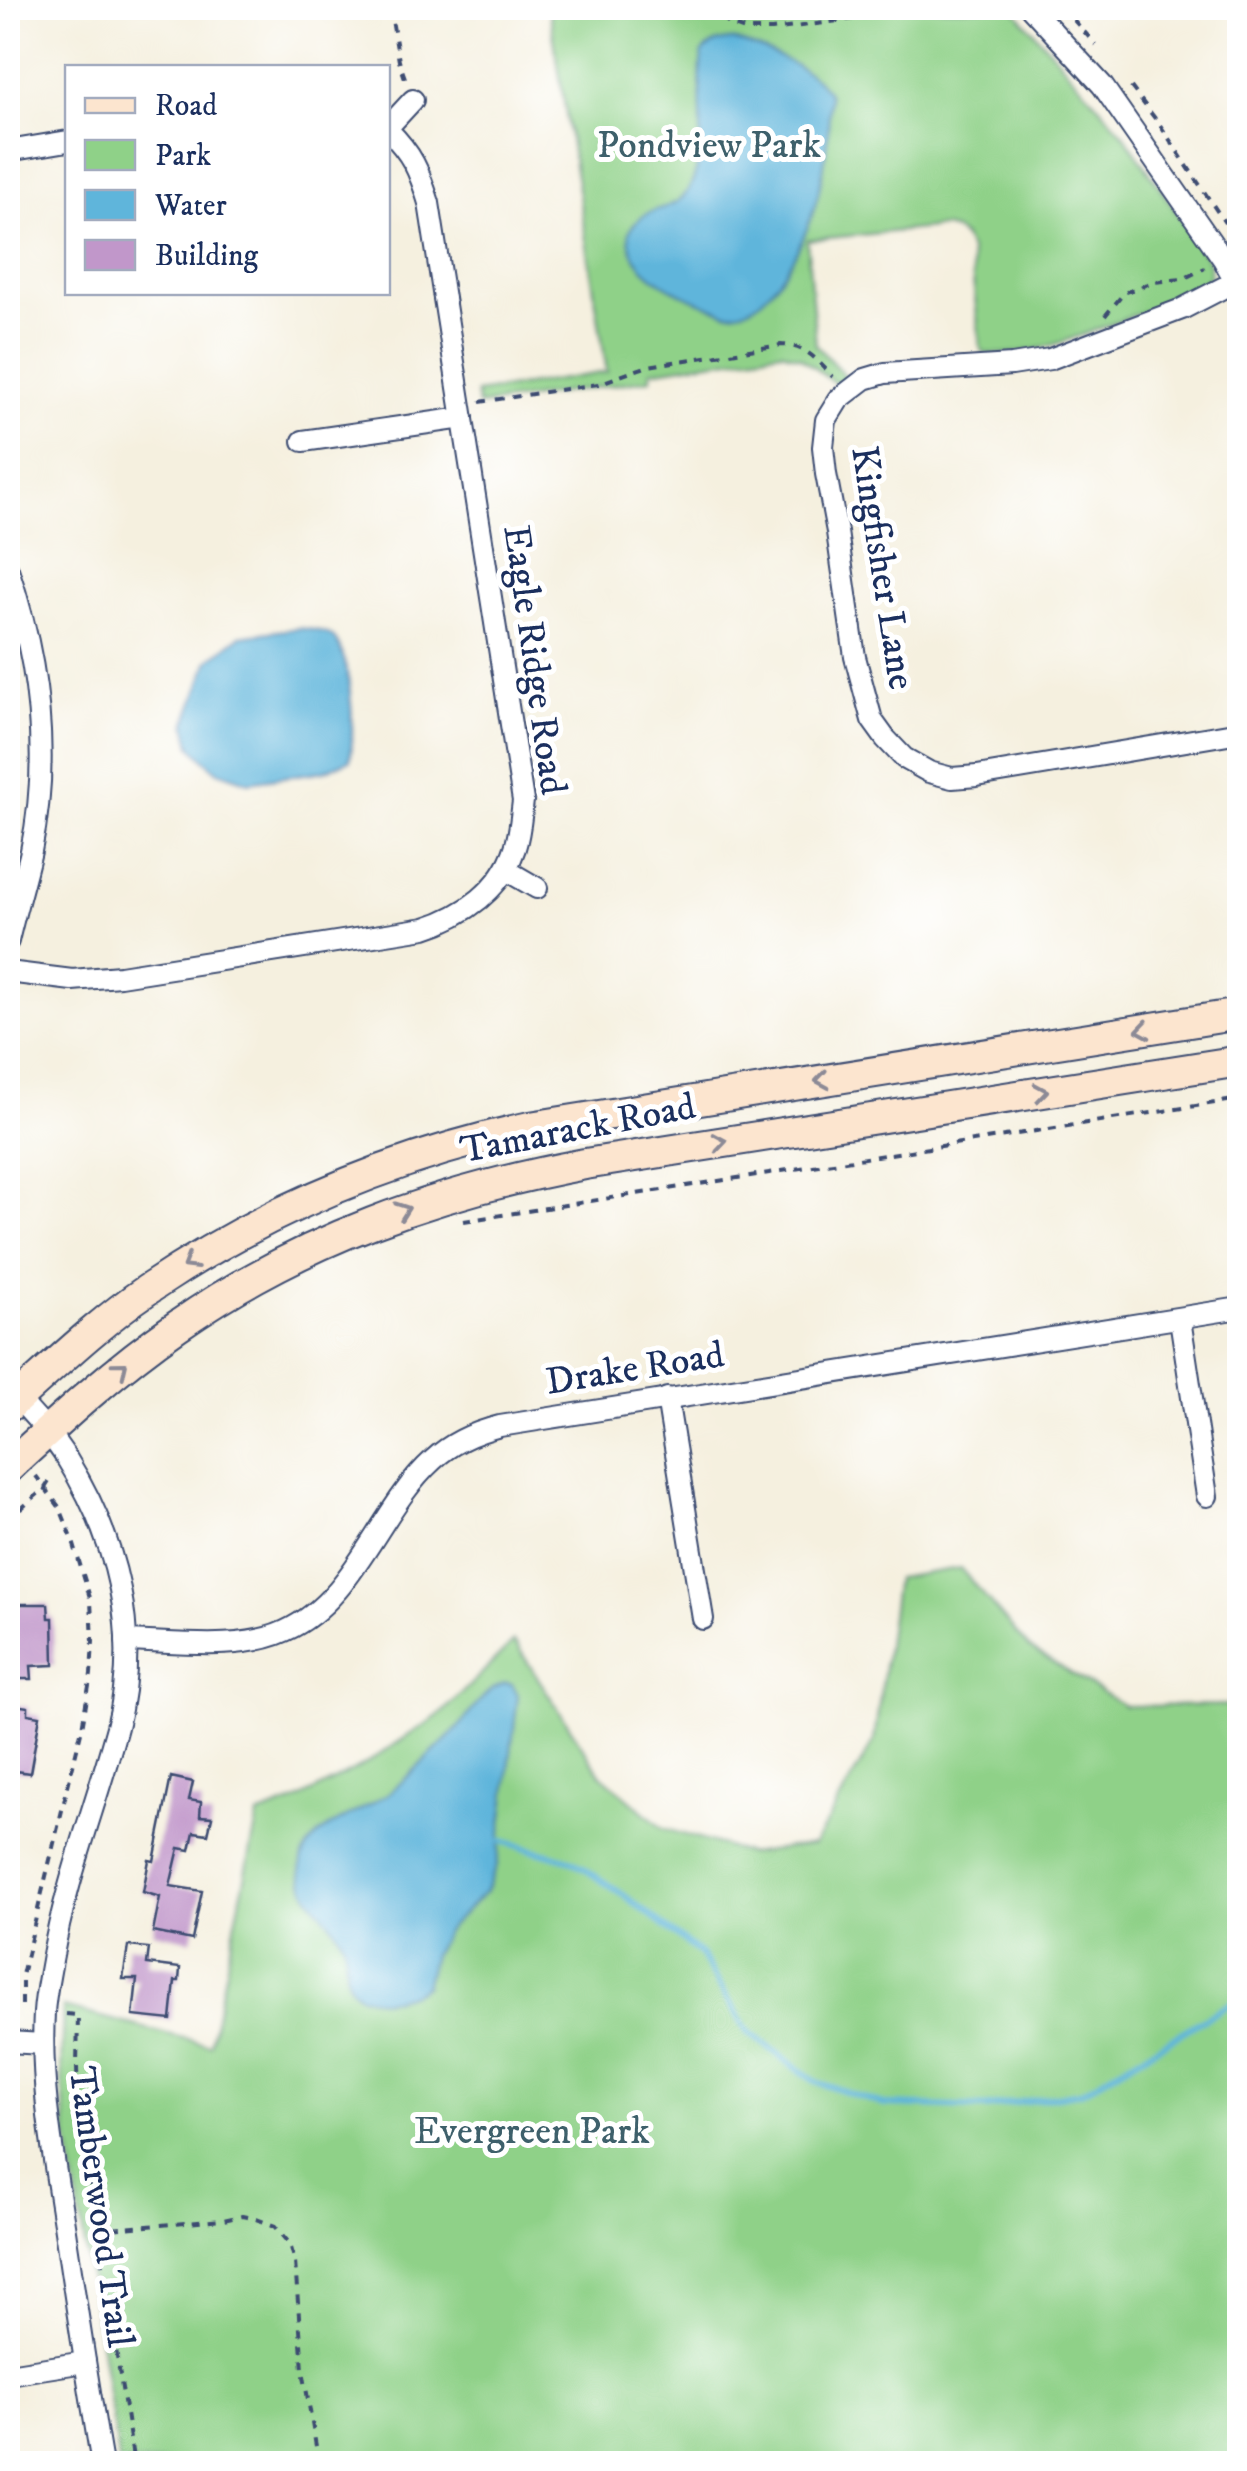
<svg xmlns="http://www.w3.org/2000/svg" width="1247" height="2471" font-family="'IM FELL DW Pica',serif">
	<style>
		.green { fill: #8fd188; stroke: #558073; stroke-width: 2.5 }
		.water { fill: #5fb5db; stroke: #3d729c; stroke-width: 2.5 }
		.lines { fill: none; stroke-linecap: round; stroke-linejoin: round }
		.stream { stroke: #5fb5db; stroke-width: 6 }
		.building { fill: #c197ca }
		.street-casing { stroke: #3c4c71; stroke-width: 24 }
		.secondary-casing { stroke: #3c4c71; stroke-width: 34 }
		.path { stroke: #3c4c71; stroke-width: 4; stroke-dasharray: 8 8; stroke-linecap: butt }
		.street { stroke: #fff; stroke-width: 20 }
		.secondary { stroke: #fce5cf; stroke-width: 30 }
		.oneway { stroke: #8c8a96 }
		.labels { text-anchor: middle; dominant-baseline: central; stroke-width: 10; stroke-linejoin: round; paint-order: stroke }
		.park-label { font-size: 38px; fill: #3e606b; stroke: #fff }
		.street-label { font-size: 38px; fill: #1b2f5e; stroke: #fff }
	</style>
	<rect width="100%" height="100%" fill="#fff"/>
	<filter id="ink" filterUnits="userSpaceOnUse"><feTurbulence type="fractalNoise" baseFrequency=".01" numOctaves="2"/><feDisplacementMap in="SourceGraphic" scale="20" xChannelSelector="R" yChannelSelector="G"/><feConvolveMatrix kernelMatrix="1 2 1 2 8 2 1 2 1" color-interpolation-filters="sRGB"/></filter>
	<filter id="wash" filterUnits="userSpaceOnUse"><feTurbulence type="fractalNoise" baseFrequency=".0048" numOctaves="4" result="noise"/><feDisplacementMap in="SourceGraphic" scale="40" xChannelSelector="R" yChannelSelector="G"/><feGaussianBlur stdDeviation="2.25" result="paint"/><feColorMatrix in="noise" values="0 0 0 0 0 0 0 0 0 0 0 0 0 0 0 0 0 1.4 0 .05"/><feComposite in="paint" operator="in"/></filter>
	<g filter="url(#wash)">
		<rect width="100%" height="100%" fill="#f5f0df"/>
		<g class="green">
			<path d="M549,8H1013L1122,132L1193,236L1209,262L1210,276C1193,296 1066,343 1037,349C1020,352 998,357 982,352L980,345L970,251C965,237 958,230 943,227L807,240L816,345L846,377L838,382H833L800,357L782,351L651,371V379L478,406L476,393L607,372Z"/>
			<path d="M960,1568L1029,1648L1125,1706L1239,1705V2463H119L66,2126L61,2067L63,2007L210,2045L258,1816L294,1802L367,1763L442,1713L514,1641L601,1775L663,1828L749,1854L814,1844L874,1741L896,1578Z"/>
		</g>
		<g class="water">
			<path d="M732,40C758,46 818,70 829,95C830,158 817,230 778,281C764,299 751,313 727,313C696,300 637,281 630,244C628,235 629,229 635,223C657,200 680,216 694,178C708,138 696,95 702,54C711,43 718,41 732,40Z"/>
			<path d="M299,628C309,629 322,630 330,635C352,648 355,736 350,760L324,771L249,782L215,770L191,746L186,723L209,660L240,636Z"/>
			<path d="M505,1683L512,1684L518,1695L497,1866L486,1891L447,1930L433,1955L425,1986C408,1999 362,2009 349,1984C343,1971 349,1954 342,1940C329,1912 296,1897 302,1861C308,1827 365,1812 390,1792C413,1773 435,1751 456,1730C471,1715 484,1688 505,1683Z"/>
		</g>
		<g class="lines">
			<path class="stream" d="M502,1841L573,1861L625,1896L700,1954L748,2032L816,2082L884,2105L986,2108L1081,2092L1240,1998"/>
		</g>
		<g id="blocks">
			<g class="building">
				<path d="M8,1604H48L49,1618H53L54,1665L31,1666L32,1679H8Z"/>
				<path d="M8,1704L28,1707V1714L40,1716L30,1773L8,1770Z"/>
				<path d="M171,1777L193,1782L189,1800L201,1802L200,1816L212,1817L208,1834L194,1832L190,1850L179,1848L170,1886L202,1891L192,1940L153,1932L160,1897L143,1892L149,1860L154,1861Z"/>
				<path d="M128,1946L149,1948L147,1964L180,1968L179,1981H175L171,2020L133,2016L137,1979H123Z"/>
			</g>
		</g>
	</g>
	<g filter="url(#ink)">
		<use href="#blocks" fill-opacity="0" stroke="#3c4c71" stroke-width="2.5"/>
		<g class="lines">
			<g class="street-casing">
				<g id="street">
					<path d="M1031,8L1102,85L1223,259L1240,290"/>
					<path d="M388,127L413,100"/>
					<path d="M8,151L68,141"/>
					<path d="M1240,279L1182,309L1050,359L1012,365L885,373L865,379L839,399L826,420L823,447L826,474L837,532L855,657L872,720L885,738L904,758L929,772L952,778L977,776L1240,732"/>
					<path d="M303,441L463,418"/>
					<path d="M8,569C38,659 51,756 31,851C24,881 15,911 8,941"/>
					<path d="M506,870L537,888"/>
					<path d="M8,972L72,980L120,976L425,928C464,916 502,889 515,848C520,833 521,816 523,801L429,203C419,170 412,154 388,130"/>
					<path d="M1180,1319L1207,1496"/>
					<path d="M9,1389C29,1411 51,1433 67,1459C117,1540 141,1633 117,1727C96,1805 66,1880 52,1960C49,1978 45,1995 44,2013C40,2084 53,2154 64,2224C76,2304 88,2384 102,2464"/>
					<path d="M667,1398L703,1619"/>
					<path d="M126,1641C175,1642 240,1652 285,1631C356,1599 378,1510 433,1460C452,1442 476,1432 500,1426L1240,1308"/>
					<path d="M8,2042L43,2044"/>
					<path d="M8,2374L85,2362"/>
				</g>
			</g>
			<g class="secondary-casing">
				<g id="secondary">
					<path d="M8,1407C53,1367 97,1324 147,1290C263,1211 394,1157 530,1127L1240,1014"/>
					<path d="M8,1468C62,1418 116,1368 177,1326C302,1239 436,1192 585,1164L1240,1061"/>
				</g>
			</g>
			<g class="path">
				<path d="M390,8L399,61L406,81"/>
				<path d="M710,8L729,24L745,30H772L898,13L917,8"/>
				<path d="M1063,8L1096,45"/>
				<path d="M1131,87L1160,125L1225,223"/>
				<path d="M1105,316L1124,293L1153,282L1183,279L1205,268"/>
				<path d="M480,402L598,384L648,366L781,345C807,346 816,359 833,377"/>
				<path d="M464,1221L1240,1099"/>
				<path d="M8,1520L45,1488L52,1477"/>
				<path d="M22,2005V1975L82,1728L91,1674L93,1641L91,1601L72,1538L60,1508L36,1476"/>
				<path d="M66,2014L78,2015L77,2066L78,2111L134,2464"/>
				<path d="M97,2230L223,2220L242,2216L256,2219L275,2226L290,2244L295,2262L303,2370L319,2464"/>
			</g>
			<use href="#street" class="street"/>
			<use href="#secondary" class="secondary"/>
		</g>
		<defs><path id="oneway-chevron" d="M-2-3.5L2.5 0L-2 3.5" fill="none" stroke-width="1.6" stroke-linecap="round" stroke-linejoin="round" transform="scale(2.5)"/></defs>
		<g class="oneway">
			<use href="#oneway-chevron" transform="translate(1143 1030) rotate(171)"/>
			<use href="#oneway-chevron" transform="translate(822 1080) rotate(171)"/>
			<use href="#oneway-chevron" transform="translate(1041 1092) rotate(-9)"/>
			<use href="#oneway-chevron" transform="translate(720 1142) rotate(-9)"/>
			<use href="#oneway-chevron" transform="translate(403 1210) rotate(-20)"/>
			<use href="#oneway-chevron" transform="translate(189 1263) rotate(149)"/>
			<use href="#oneway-chevron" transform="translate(121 1368) rotate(-39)"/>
		</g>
	</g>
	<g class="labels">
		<g class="park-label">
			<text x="709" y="146">Pondview Park</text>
			<text x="532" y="2132">Evergreen Park</text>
		</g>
		<g class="street-label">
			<text transform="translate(882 568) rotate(81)">Kingfisher Lane</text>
			<text transform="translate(534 660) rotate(82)">Eagle Ridge Road</text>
			<text transform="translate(578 1129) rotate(-11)">Tamarack Road</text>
			<text transform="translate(635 1369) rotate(-9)">Drake Road</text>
			<text transform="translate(100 2207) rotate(82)">Tamberwood Trail</text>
		</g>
	</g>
	<rect width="1247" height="2471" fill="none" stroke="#fff" stroke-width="40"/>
	<rect x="65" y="65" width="325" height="230" fill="#ffffff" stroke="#a4acbf" stroke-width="2.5"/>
	<rect x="85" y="98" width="50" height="15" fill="#fce5cf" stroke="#a4acbf" stroke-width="2.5"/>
	<text x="155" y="115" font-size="30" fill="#1b2f5e">Road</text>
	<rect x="85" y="140" width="50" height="30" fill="#8fd188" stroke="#a4acbf" stroke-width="2.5"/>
	<text x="155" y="165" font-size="30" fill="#1b2f5e">Park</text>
	<rect x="85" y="190" width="50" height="30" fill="#5fb5db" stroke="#a4acbf" stroke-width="2.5"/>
	<text x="155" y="215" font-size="30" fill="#1b2f5e">Water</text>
	<rect x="85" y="240" width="50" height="30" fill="#c197ca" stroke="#a4acbf" stroke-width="2.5"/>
	<text x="155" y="265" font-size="30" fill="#1b2f5e">Building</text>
</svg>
